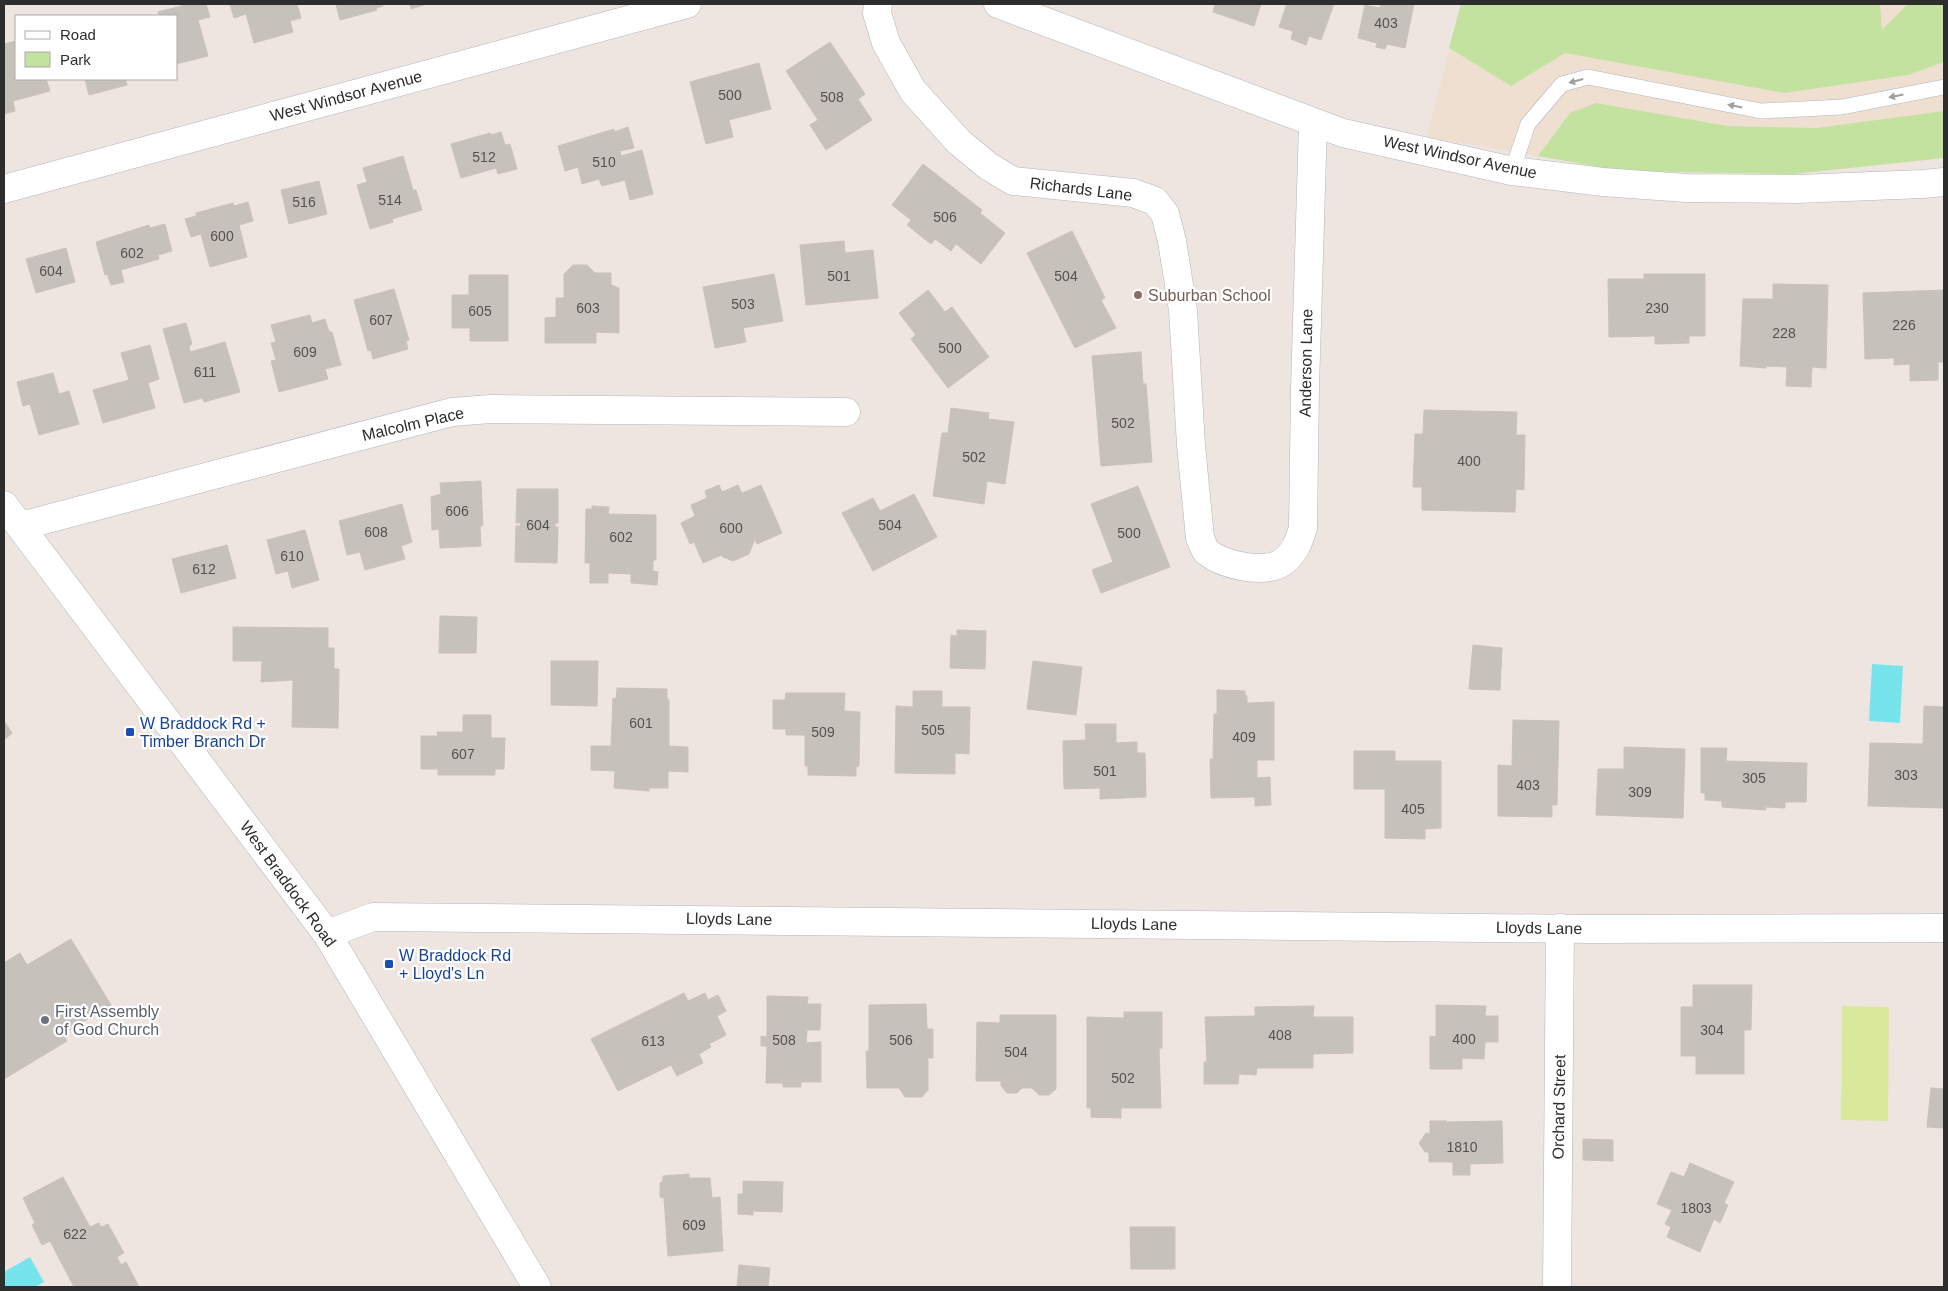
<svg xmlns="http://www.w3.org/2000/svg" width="1948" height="1291" font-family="Arial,sans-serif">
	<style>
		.education { fill: #efdfd1 }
		.green { fill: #c3e29f }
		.pitch { fill: #d8e99b }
		.water { fill: #77e4ec }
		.building { fill: #c7c1bb; stroke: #cac1ba }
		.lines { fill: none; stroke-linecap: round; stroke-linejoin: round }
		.service-casing { stroke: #b0b5bd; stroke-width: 16 }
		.minor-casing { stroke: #b0b5bd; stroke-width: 29 }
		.tertiary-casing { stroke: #b0b5bd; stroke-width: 29 }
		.secondary-casing { stroke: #b0b5bd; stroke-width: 29 }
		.service { stroke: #fff; stroke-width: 15 }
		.minor { stroke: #fff; stroke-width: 28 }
		.tertiary { stroke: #fff; stroke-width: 28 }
		.secondary { stroke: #fff; stroke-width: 28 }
		.oneway { fill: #a0a0a0 }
		.education-dot { fill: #8d6e63; stroke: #fff; stroke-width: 2 }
		.transit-dot { fill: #1a4fb4; stroke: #fff; stroke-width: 2 }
		.worship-dot { fill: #6b7280; stroke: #fff; stroke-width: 2 }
		.labels { text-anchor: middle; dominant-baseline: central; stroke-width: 4.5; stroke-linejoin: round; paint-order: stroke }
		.number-label { font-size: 14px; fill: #545250 }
		.street-label { font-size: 16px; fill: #2d2d2d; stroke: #fff }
		.education-label { font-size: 16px; fill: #785e54; stroke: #fff; text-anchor: start }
		.transit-label { font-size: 16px; fill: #164399; stroke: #fff; text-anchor: start }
		.worship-label { font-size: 16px; fill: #5b616d; stroke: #fff; text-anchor: start }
	</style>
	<rect width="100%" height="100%" fill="#eee5e0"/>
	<path class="education" d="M1461,4H1944V158L1793,174L1622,171L1427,137Z"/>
	<g class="green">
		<path d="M1461,4H1880L1882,30L1908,4H1944V62L1908,75L1784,93L1565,53L1511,86L1449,48Z"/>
		<path d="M1596,103L1727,126L1817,128L1944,111V158L1793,174L1622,171L1538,156L1570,113Z"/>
	</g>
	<path class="pitch" d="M1842,1006L1889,1007L1888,1121L1841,1120Z"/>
	<g class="water">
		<path d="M1872,664L1903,666L1900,723L1869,721Z"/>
		<path d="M30,1257L44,1282L35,1287H4V1272Z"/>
	</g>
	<g class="building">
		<path d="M189,4H206L210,17L198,20L208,56L176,64V16H159L158,12Z"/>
		<path d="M230,4H297L301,18L290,21L293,32L254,43L246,14L234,18Z"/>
		<path d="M336,4H382L383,6L376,8L377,10L340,20Z"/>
		<path d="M410,4H427L411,9Z"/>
		<path d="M1215,4H1261L1254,26L1213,12Z"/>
		<path d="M1287,4H1334L1321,40L1309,36L1306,45L1291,39L1293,31L1279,27Z"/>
		<path d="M1381,4H1414L1405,48L1387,44L1385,49L1376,47L1377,43L1358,38L1365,5L1380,8Z"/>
		<path d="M16,41V79H46L50,91L13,101L15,111L4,114V44Z"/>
		<path d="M830,42L865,94L858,99L872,120L826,150L810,125L818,120L786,71Z"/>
		<path d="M759,63L771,109L729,120L733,137L706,144L690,82Z"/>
		<path d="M85,79H125L127,85L89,95Z"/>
		<path d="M628,127L634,148L620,151L621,156L642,150L653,194L630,200L625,180L602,186L599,179L582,184L578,167L565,171L558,146L614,129V132Z"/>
		<path d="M501,132L505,145L510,144L517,169L498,174L496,168L461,178L451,144L490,133L491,135Z"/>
		<path d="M403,156L413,190H416L422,210L392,219L393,222L370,229L357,185L367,182L363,168Z"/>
		<path d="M923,164L982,210L980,213L1005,233L981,264L956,244L951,251L935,239L931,244L907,225L911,220L892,205Z"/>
		<path d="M319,181L327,214L289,224L281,190Z"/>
		<path d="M248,202L253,221L239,225L247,257L210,267L201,234L191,237L185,219L196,216V213L233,203L234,206Z"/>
		<path d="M165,224L172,251L158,255L159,259L121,270L124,282L111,285L107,274L105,275L96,242L149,225L150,228Z"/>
		<path d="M1072,231L1105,298L1101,300L1116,328L1075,348L1027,253Z"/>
		<path d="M844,241L845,253L873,250L878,298L806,305L800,245Z"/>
		<path d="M66,248L75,282L36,293L26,259Z"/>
		<path d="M573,265H587L595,273H611V285L619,288V333L596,332V343H545V318L556,317V298H564V274Z"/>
		<path d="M774,274L783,321L743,328L746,342L715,348L703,287Z"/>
		<path d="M1644,274H1705V336H1689V343L1655,344V336L1609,337L1608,279H1644Z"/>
		<path d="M469,275H508V341H470V328H452V295H469Z"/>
		<path d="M1773,284L1828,285L1826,368L1812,367L1811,387L1786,386L1787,367L1765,366L1766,368L1740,366L1743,299H1773Z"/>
		<path d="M394,289L409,340L406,341L408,349L373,359L371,350L368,351L354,300Z"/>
		<path d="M928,290L945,312L952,307L989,357L948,388L911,339L916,335L899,313Z"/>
		<path d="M1944,290V362H1938V380L1910,381V364L1894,365V358L1865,359L1863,293Z"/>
		<path d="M310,315L312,323L325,319L329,332H332L341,365L325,369L328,379L279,392L271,361L276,360L271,343L276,342L271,325Z"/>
		<path d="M186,323L192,344L189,346L190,352L225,342L240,392L204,402L203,398L184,403L163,329Z"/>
		<path d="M150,345L159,379L148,383L155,408L103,423L93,390L129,380L121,353Z"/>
		<path d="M1141,352L1143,384H1146L1152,462L1101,466L1092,356Z"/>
		<path d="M53,373L59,394L69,391L79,424L39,435L30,404L23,406L17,382Z"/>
		<path d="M951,408L989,413L988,419L1014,422L1005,484L987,481L984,504L933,496L942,433H948Z"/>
		<path d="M1424,410L1517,412L1516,435H1525L1524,490L1516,489L1515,512L1422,510V487H1413L1415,434H1423Z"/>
		<path d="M481,481L483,526H480L481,546L440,548L439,529L432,530L431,497L441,494L440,483Z"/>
		<path d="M719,485L722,492L738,485L742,493L761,485L782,533L757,544L755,539L749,554L733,561L723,557L722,555L703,563L694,542L690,544L681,523L695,516L691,505L707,498L705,491Z"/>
		<path d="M1138,486L1170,567L1101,593L1092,570L1113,562L1091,504Z"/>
		<path d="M517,489H558V523H555V527H558L557,563L515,562L516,526H520L521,523H516Z"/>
		<path d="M914,494L937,537L873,571L842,513L873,498L880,511Z"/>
		<path d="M402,504L412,542L401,546L405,559L365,570L360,552L347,555L339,521Z"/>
		<path d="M592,506L609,507L608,514L656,515V560H653V571L658,572L657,585L631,583V574L608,573V583H590V563H585L586,509H592Z"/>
		<path d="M305,530L319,580L292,588L288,571L276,574L267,540Z"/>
		<path d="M227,545L236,578L181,593L172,559Z"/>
		<path d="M440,616L477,617L476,653H439Z"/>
		<path d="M233,627L328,628V648H334V669H339L338,728L292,727L293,680L261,682L262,661H233Z"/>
		<path d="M957,630L986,631L985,669L950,668L951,635L957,636Z"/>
		<path d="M1473,645L1502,648L1500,690L1469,689Z"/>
		<path d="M551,661H598L597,706L551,705Z"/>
		<path d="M1033,661L1082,667L1076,715L1027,709Z"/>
		<path d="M617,688L667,689V699H669V746L688,747V772L668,771V788H649V791L614,788L615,771L591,770V746H611L613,698L616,699Z"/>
		<path d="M1217,690L1245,691V695L1247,696V703L1274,702V760H1257V778L1270,777L1271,805L1255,806V797L1211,798L1210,759H1213L1214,714H1217Z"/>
		<path d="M913,691H942V707H970L969,754L955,753V774L895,773L896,706L913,707Z"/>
		<path d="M786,693H845L844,711L860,712L859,766L856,767V776L808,775V766H805V735H786V729H773V700H785Z"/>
		<path d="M1924,706L1944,707V808L1868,806L1870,743L1923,744Z"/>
		<path d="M463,715H491V738H505L504,769H495V775H438V769H421V736H438L437,732H463Z"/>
		<path d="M1513,720L1559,721L1557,805H1552V817L1498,816V765L1512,766Z"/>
		<path d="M4,721L12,733L4,740Z"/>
		<path d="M1085,724H1116V743L1137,742V753H1145L1146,797L1100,799V788L1064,789L1063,741L1086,740Z"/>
		<path d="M1624,747L1685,749L1683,818L1596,815L1598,769H1624Z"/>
		<path d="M1701,748H1727L1726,761L1807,763L1806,802H1785V808L1765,807L1766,810L1722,807V801L1705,800V793H1701Z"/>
		<path d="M1354,751H1395V761H1441V828L1425,829V839L1385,838V789H1354Z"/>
		<path d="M71,939L111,1005L63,1034L67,1041L4,1079V963L20,953L27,965Z"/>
		<path d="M1693,985H1752L1751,1030H1744V1074H1696V1056H1681V1007H1693Z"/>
		<path d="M684,993L688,1001L705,993L708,1000L718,995L726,1011L717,1016L726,1035L709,1044L711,1047L699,1054L703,1063L677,1076L671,1065L618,1091L591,1039Z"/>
		<path d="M767,996L808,997L807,1004H821L820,1030H807L806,1043L821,1042V1082H801V1087H783V1083H766L767,1046H761V1036L767,1037Z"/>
		<path d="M926,1004L927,1029H933V1058H928V1090L922,1097H905L899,1088H867L866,1051H869V1005Z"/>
		<path d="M1436,1005L1486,1006L1485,1016H1498V1042H1485L1484,1059L1462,1058V1069H1430V1036L1436,1037Z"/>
		<path d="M1314,1006L1313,1017H1353V1053L1313,1054V1068H1257L1256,1075L1239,1074L1238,1084H1204V1062H1207L1205,1017L1255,1016V1007Z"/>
		<path d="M1124,1012H1162V1048H1159L1161,1108H1121V1118L1091,1117V1108H1087V1017L1124,1018Z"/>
		<path d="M1000,1015H1056V1089L1049,1095H1039L1032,1088H1022L1017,1093H1007L1001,1086V1081H976L977,1022L1000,1023Z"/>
		<path d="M1931,1088L1944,1089V1128L1927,1127Z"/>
		<path d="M1430,1121H1447L1446,1122L1502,1121L1503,1163L1470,1164V1175H1453V1162H1429V1152H1425L1419,1143L1426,1133L1430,1134Z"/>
		<path d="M1583,1139L1613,1140V1161L1583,1160Z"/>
		<path d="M1690,1163L1734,1182L1724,1203L1728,1205L1720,1223L1714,1219L1700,1252L1667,1237L1671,1227L1665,1224L1672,1210L1657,1204L1671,1172L1684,1177Z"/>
		<path d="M689,1174V1178H710L712,1198L720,1197L723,1251L668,1256L664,1198L660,1197V1183L663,1181V1176Z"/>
		<path d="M63,1177L90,1227L99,1223L101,1227L108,1224L124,1253L117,1257L121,1265L126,1262L139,1287H74L50,1241L42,1245L32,1225L35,1223L23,1198Z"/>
		<path d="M743,1181L783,1182L782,1212L753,1211V1215L738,1214V1194H743Z"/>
		<path d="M1130,1227H1175V1269H1131Z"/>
		<path d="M739,1265L770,1268L768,1287H737Z"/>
	</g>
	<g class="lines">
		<g class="service-casing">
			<path id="service" d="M1512,171L1528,124L1562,84L1588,77L1761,111L1842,107L1944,87"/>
		</g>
		<g class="minor-casing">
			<g id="minor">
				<path d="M878,4L877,13L886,43L913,91L959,142L988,166L1013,181L1133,193L1155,201L1165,214L1172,241L1183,310L1191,445L1200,538C1202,542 1204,549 1207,552C1223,565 1263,574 1281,563C1294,555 1299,541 1303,528L1305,388L1313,123"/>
				<path d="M21,526L452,412L490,409L846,412"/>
				<path d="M327,934L373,917L1589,929L1944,928"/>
				<path d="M1557,1287L1560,928"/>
			</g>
		</g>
		<g class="tertiary-casing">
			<g id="tertiary">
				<path d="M998,4L1343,133L1512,171L1603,182L1686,188L1797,189L1923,184L1944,182"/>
				<path d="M4,189L687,4"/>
			</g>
		</g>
		<g class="secondary-casing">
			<path id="secondary" d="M4,505L327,934L537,1287"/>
		</g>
		<use href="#service" class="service"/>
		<use href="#minor" class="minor"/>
		<use href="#tertiary" class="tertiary"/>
		<use href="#secondary" class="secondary"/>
	</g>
	<defs><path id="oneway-solid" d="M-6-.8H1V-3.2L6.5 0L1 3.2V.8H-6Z" transform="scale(1.25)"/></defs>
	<g class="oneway">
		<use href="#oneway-solid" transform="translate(1576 81) rotate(165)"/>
		<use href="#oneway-solid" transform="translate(1896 96) rotate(169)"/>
		<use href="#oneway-solid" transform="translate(1735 106) rotate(-169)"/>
	</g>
	<circle class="education-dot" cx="1138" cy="295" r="5"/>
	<g class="transit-dot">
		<rect x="125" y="727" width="10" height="10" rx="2.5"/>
		<rect x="384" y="959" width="10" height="10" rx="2.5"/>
	</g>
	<circle class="worship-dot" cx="45" cy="1020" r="5"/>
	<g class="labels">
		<g class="number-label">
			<text x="1386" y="23">403</text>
			<text x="730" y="95">500</text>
			<text x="832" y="97">508</text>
			<text x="484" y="157">512</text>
			<text x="604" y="162">510</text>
			<text x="390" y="200">514</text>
			<text x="304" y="202">516</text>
			<text x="945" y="217">506</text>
			<text x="222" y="236">600</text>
			<text x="132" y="253">602</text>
			<text x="51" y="271">604</text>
			<text x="839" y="276">501</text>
			<text x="1066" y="276">504</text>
			<text x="743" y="304">503</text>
			<text x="588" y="308">603</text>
			<text x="1657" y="308">230</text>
			<text x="480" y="311">605</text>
			<text x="381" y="320">607</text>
			<text x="1904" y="325">226</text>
			<text x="1784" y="333">228</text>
			<text x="950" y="348">500</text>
			<text x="305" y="352">609</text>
			<text x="205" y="372">611</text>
			<text x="1123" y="423">502</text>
			<text x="974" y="457">502</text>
			<text x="1469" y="461">400</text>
			<text x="457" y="511">606</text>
			<text x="538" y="525">604</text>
			<text x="890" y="525">504</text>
			<text x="731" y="528">600</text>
			<text x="376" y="532">608</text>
			<text x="1129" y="533">500</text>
			<text x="621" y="537">602</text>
			<text x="292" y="556">610</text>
			<text x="204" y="569">612</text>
			<text x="641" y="723">601</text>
			<text x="933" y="730">505</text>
			<text x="823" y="732">509</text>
			<text x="1244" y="737">409</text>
			<text x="463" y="754">607</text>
			<text x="1105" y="771">501</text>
			<text x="1906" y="775">303</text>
			<text x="1754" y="778">305</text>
			<text x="1528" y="785">403</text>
			<text x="1640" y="792">309</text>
			<text x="1413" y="809">405</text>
			<text x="1712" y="1030">304</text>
			<text x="1280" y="1035">408</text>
			<text x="1464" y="1039">400</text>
			<text x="784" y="1040">508</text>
			<text x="901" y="1040">506</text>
			<text x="653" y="1041">613</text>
			<text x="1016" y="1052">504</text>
			<text x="1123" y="1078">502</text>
			<text x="1462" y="1147">1810</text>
			<text x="1696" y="1208">1803</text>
			<text x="694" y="1225">609</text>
			<text x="75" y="1234">622</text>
		</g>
		<g class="street-label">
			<text transform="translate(346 96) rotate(-15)">West Windsor Avenue</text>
			<text transform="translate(1460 157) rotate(12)">West Windsor Avenue</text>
			<text transform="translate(1081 189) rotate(7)">Richards Lane</text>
			<text transform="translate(1306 363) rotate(-89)">Anderson Lane</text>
			<text transform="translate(413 424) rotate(-13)">Malcolm Place</text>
			<text transform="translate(288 884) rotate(54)">West Braddock Road</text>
			<text transform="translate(729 919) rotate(1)">Lloyds Lane</text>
			<text transform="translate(1134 924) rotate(1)">Lloyds Lane</text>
			<text transform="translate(1539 928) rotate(1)">Lloyds Lane</text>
			<text transform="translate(1559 1107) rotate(-89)">Orchard Street</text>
		</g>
		<g class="education-label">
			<text x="1148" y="295">Suburban School</text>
		</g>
		<g class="transit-label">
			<text x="140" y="723">W Braddock Rd +<tspan x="140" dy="18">Timber Branch Dr</tspan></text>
			<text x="399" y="955">W Braddock Rd<tspan x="399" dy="18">+ Lloyd's Ln</tspan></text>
		</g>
		<g class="worship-label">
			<text x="55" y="1011">First Assembly<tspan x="55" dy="18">of God Church</tspan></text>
		</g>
	</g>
	<rect width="1948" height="1291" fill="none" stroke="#2d2d2d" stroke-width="10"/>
	<rect x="15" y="15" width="162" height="65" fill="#ffffff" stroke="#ababab"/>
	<rect x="25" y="31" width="25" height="8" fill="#ffffff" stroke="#ababab"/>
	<text x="60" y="40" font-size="15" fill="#2d2d2d">Road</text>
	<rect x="25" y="52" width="25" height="15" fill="#c3e29f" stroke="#ababab"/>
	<text x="60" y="65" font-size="15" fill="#2d2d2d">Park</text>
</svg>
